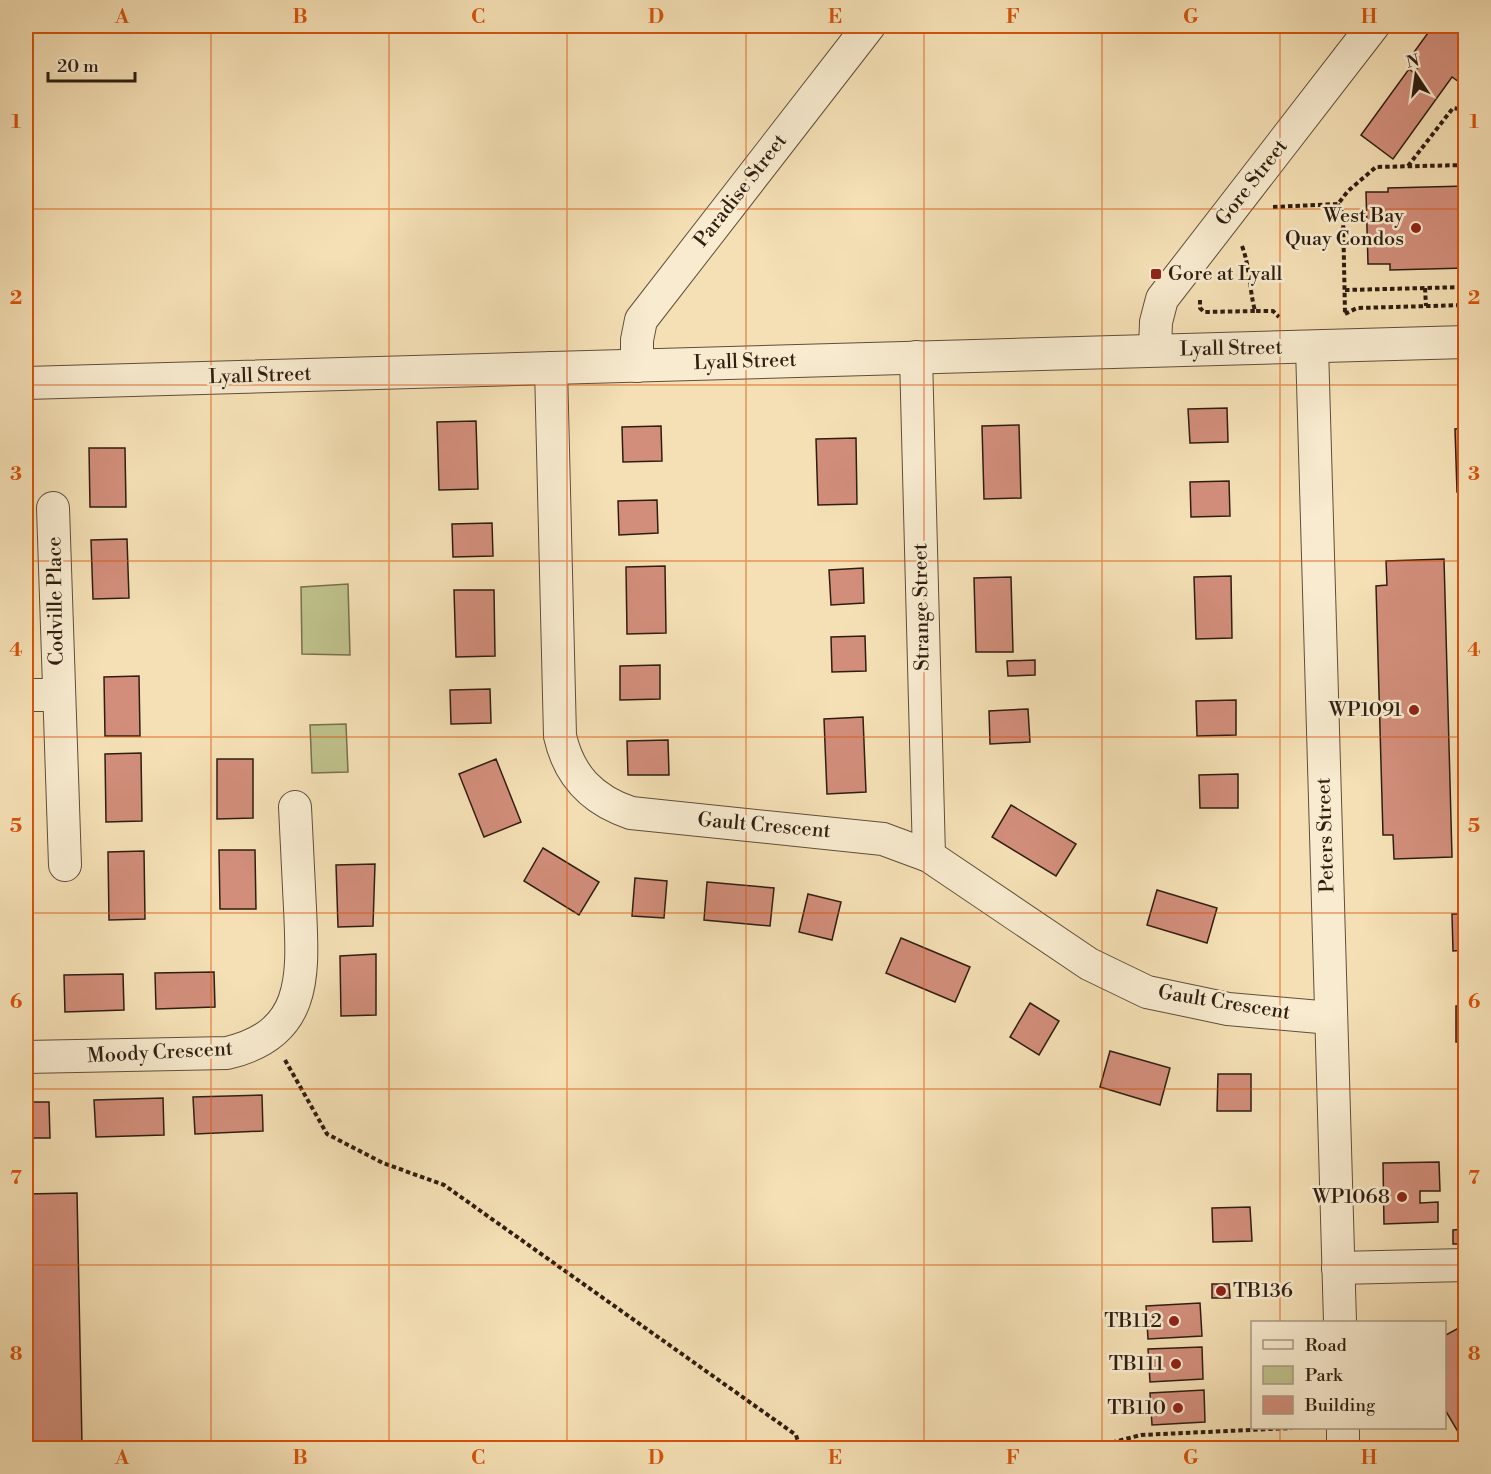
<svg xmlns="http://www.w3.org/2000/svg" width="1491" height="1474" font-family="'Libre Bodoni',serif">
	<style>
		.green { fill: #bfc18b; stroke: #77704e; stroke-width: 1.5 }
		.building { fill: #d28e7b; stroke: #2f1e11; stroke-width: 1.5 }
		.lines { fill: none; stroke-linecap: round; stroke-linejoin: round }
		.minor-casing { stroke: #604e3a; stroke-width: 34 }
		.path { stroke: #2f1e11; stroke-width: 4; stroke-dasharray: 4.5 3; stroke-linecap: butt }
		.minor { stroke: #f8ebcf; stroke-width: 32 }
		.grid { fill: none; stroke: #d6530c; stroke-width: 1.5; stroke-opacity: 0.55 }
		.poi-dot { fill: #8f2418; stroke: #f8ebcf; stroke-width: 2 }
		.labels { text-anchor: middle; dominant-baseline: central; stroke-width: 5; stroke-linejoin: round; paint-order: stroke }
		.street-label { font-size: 20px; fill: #2f1e11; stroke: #f8ebcf }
		.poi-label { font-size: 20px; fill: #2f1e11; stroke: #f8ebcf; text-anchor: end }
		.neatline { fill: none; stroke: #d6530c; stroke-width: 2 }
		.grid-label { font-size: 20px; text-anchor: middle; font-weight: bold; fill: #d6530c }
	</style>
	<rect width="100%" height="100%" fill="#f5e0b5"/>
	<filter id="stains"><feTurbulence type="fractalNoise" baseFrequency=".00333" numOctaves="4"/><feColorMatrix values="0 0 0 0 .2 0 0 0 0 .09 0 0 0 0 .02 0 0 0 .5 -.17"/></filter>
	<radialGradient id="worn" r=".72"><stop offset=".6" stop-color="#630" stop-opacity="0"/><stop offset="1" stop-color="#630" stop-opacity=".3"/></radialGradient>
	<g class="green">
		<path d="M348,584L350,655L302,654L301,587Z"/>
		<path d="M346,724L348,772L312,773L310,725Z"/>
	</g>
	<g class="building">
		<path d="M1433,26H1459L1466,30V87L1452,77L1393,159L1361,135L1409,69L1414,73L1419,66L1409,59Z"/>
		<path d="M1466,186V268L1390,270V264H1368L1366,192H1388V188Z"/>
		<path d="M1227,408L1228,442L1190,443L1188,409Z"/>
		<path d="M476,421L478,489L439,490L437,422Z"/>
		<path d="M1019,425L1021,498L984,499L982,426Z"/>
		<path d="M661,426L662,461L623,462L622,427Z"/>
		<path d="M1466,428V492H1457L1455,429Z"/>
		<path d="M856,438L857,504L818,505L816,439Z"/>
		<path d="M89,448H125L126,507H90Z"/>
		<path d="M1229,481L1230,516L1191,517L1190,482Z"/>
		<path d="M657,500L658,533L619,535L618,501Z"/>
		<path d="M492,523L493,556L453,557L452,524Z"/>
		<path d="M127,539L129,598L93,599L91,540Z"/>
		<path d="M1444,559L1452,857L1394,859L1393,835H1383L1376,586L1387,585L1386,561Z"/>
		<path d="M665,566L666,633L627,634L626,567Z"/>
		<path d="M863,568L864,603L831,605L829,570Z"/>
		<path d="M1231,576L1232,638L1196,639L1194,577Z"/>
		<path d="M1011,577L1013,652H976L974,578Z"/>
		<path d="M454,590H494L495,656L456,657Z"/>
		<path d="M865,636L866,671L832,672L831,637Z"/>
		<path d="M1035,660V675L1008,676L1007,661Z"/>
		<path d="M660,665V699L620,700V666Z"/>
		<path d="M139,676L140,736H105L104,677Z"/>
		<path d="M490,689L491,723L451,724L450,690Z"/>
		<path d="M1236,700V735L1197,736L1196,701Z"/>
		<path d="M1028,709L1030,742L990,744L989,711Z"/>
		<path d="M863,717L866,792L827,794L824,719Z"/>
		<path d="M668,740L669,775H628L627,741Z"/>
		<path d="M141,753L142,821L106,822L105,754Z"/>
		<path d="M217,759H253V818L217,819Z"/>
		<path d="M496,759L521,822L484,837L459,774Z"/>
		<path d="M1238,774V808H1200L1199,775Z"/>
		<path d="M1011,805L1076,844L1056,876L992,837Z"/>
		<path d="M543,848L599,882L579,915L524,881Z"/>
		<path d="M219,850H255L256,909H220Z"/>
		<path d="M144,851L145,919L109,920L108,852Z"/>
		<path d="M375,864L373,926L338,927L336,865Z"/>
		<path d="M635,878L667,881L664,918L632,916Z"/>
		<path d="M707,882L774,888L770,926L704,920Z"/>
		<path d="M1157,890L1217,908L1207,943L1147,925Z"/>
		<path d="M808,894L841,902L832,940L799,932Z"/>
		<path d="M1452,914H1466V950L1453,951Z"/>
		<path d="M901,938L970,967L955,1002L886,973Z"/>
		<path d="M376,954V1015L341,1016L340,956Z"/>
		<path d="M214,972L215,1007L156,1009L155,973Z"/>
		<path d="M123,974L124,1010L65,1012L64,975Z"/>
		<path d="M26,977H30L31,1013L26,1014Z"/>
		<path d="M1030,1003L1059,1021L1039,1055L1010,1037Z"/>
		<path d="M1456,1006H1466V1041L1456,1042Z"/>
		<path d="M1110,1051L1170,1068L1160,1105L1100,1087Z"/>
		<path d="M1218,1074H1251V1111H1217Z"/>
		<path d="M262,1095L263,1131L195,1134L193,1097Z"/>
		<path d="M163,1098L164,1135L96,1137L94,1100Z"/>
		<path d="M26,1102H49L50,1138H26Z"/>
		<path d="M1439,1162L1440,1191H1420V1203L1438,1202V1222L1384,1224L1383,1163Z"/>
		<path d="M77,1193L82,1444L26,1445V1194Z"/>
		<path d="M1250,1207L1252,1241L1213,1242L1212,1208Z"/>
		<path d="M1465,1229L1466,1244H1453V1230Z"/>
		<path d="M1212,1284H1229L1230,1298H1212Z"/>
		<path d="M1200,1303L1202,1336L1148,1339L1146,1306Z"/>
		<path d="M1466,1324V1442H1464L1444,1408V1336Z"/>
		<path d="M1202,1347L1203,1379L1150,1382L1148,1349Z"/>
		<path d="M1204,1390L1205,1422L1152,1425L1150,1393Z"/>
	</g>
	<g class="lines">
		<g class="minor-casing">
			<g id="minor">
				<path d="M1312,347L1340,1322"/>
				<path d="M1155,350L1156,322L1162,299L1373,26"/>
				<path d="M916,357L929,856"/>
				<path d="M637,366V340L641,320L869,26"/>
				<path d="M551,368L560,736C569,776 592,800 631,813L883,839L929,856L1089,964L1147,992L1228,1009L1331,1018"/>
				<path d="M26,383L1466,342"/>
				<path d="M53,508L65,865"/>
				<path d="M26,695H58"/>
				<path d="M26,1057L227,1053C308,1034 303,975 300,908C298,874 297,841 295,807"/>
				<path d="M1338,1268L1466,1265"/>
				<path d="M1343,1428V1448"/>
			</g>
		</g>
		<g class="path">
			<path d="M1408,166L1453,108L1466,110"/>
			<path d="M1338,204L1343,214L1345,313"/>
			<path d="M1273,207L1338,204L1348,191L1376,167L1466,165"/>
			<path d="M1242,246C1250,267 1249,288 1255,311H1273L1279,317"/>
			<path d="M1425,288L1426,306"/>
			<path d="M1345,290L1466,287"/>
			<path d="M1200,300V308L1204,312L1255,311"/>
			<path d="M1345,314L1357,308L1466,305"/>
			<path d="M285,1060L327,1134L383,1163L444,1185L796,1435L800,1448"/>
			<path d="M1090,1448L1141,1435L1292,1428"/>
		</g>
		<use href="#minor" class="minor"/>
	</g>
	<path class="grid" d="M211,26V1448M389,26V1448M567,26V1448M746,26V1448M924,26V1448M1102,26V1448M1280,26V1322M26,209H1466M26,385H1466M26,561H1466M26,737H1466M26,913H1466M26,1089H1466M26,1265H1466M1280,1428V1448"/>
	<g class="poi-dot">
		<circle cx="1416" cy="228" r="6"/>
		<rect x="1150" y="268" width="12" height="12" rx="3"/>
		<circle cx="1414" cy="710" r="6"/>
		<circle cx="1402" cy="1197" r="6"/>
		<circle cx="1221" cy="1291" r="6"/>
		<circle cx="1174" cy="1321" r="6"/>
		<circle cx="1176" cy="1364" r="6"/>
		<circle cx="1178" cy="1408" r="6"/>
	</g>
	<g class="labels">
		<g class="street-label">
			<text transform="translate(1252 183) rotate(-52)">Gore Street</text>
			<text transform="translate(741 191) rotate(-52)">Paradise Street</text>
			<text transform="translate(1231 349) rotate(-1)">Lyall Street</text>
			<text transform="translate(745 362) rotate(-2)">Lyall Street</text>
			<text transform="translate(260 376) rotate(-2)">Lyall Street</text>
			<text transform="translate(56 601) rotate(-91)">Codville Place</text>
			<text transform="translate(922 607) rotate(-91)">Strange Street</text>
			<text transform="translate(764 826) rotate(5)">Gault Crescent</text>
			<text transform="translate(1326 835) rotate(-92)">Peters Street</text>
			<text transform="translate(1224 1003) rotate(9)">Gault Crescent</text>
			<text transform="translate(160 1053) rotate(-3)">Moody Crescent</text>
		</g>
		<g class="poi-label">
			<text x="1404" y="216">West Bay<tspan x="1404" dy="23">Quay Condos</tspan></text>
			<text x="1168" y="274" text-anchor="start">Gore at Lyall</text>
			<text x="1402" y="710">WP1091</text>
			<text x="1390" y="1197">WP1068</text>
			<text x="1233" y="1291" text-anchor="start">TB136</text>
			<text x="1162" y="1321">TB112</text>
			<text x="1164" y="1364">TB111</text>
			<text x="1166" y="1408">TB110</text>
		</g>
	</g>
	<rect width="1491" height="1474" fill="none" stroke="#f5e0b5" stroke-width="66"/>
	<rect x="1251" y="1321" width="195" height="108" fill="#f8ebcf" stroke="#a89983" stroke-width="1.5"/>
	<rect x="1263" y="1340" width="30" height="9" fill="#f8ebcf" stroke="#a89983" stroke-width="1.5"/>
	<text x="1305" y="1351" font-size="18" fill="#2f1e11">Road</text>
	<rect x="1263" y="1366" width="30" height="18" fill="#bfc18b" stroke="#a89983" stroke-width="1.5"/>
	<text x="1305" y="1381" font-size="18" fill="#2f1e11">Park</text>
	<rect x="1263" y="1396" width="30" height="18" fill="#d28e7b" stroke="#a89983" stroke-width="1.5"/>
	<text x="1305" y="1411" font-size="18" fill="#2f1e11">Building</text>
	<g transform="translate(1416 75) rotate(347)" stroke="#f8ebcf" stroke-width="4.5" paint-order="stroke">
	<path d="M0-4.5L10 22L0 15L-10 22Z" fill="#2f1e11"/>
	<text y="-9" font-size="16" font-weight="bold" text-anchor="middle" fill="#2f1e11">N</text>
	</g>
	<path d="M48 72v9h87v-9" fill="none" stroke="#2f1e11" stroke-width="3"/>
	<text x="57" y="72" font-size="18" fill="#2f1e11" stroke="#f8ebcf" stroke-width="4.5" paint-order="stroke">20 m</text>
	<rect x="33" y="33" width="1425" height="1408" class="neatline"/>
	<g class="grid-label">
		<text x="122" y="23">A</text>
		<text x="300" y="23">B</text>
		<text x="478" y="23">C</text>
		<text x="656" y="23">D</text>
		<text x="835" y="23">E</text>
		<text x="1013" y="23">F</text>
		<text x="1191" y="23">G</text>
		<text x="1369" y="23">H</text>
		<text x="16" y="128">1</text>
		<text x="1474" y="128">1</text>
		<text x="16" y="304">2</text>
		<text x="1474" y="304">2</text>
		<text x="16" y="480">3</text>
		<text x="1474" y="480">3</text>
		<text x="16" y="656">4</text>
		<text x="1474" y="656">4</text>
		<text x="16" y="832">5</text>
		<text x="1474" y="832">5</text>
		<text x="16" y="1008">6</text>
		<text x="1474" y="1008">6</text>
		<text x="16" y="1184">7</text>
		<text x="1474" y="1184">7</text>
		<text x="16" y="1360">8</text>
		<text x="1474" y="1360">8</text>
		<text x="122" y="1464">A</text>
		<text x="300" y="1464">B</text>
		<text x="478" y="1464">C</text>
		<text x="656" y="1464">D</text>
		<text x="835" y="1464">E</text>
		<text x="1013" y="1464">F</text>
		<text x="1191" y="1464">G</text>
		<text x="1369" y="1464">H</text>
	</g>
	<rect width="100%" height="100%" filter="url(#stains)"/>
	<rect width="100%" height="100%" fill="url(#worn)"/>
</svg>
